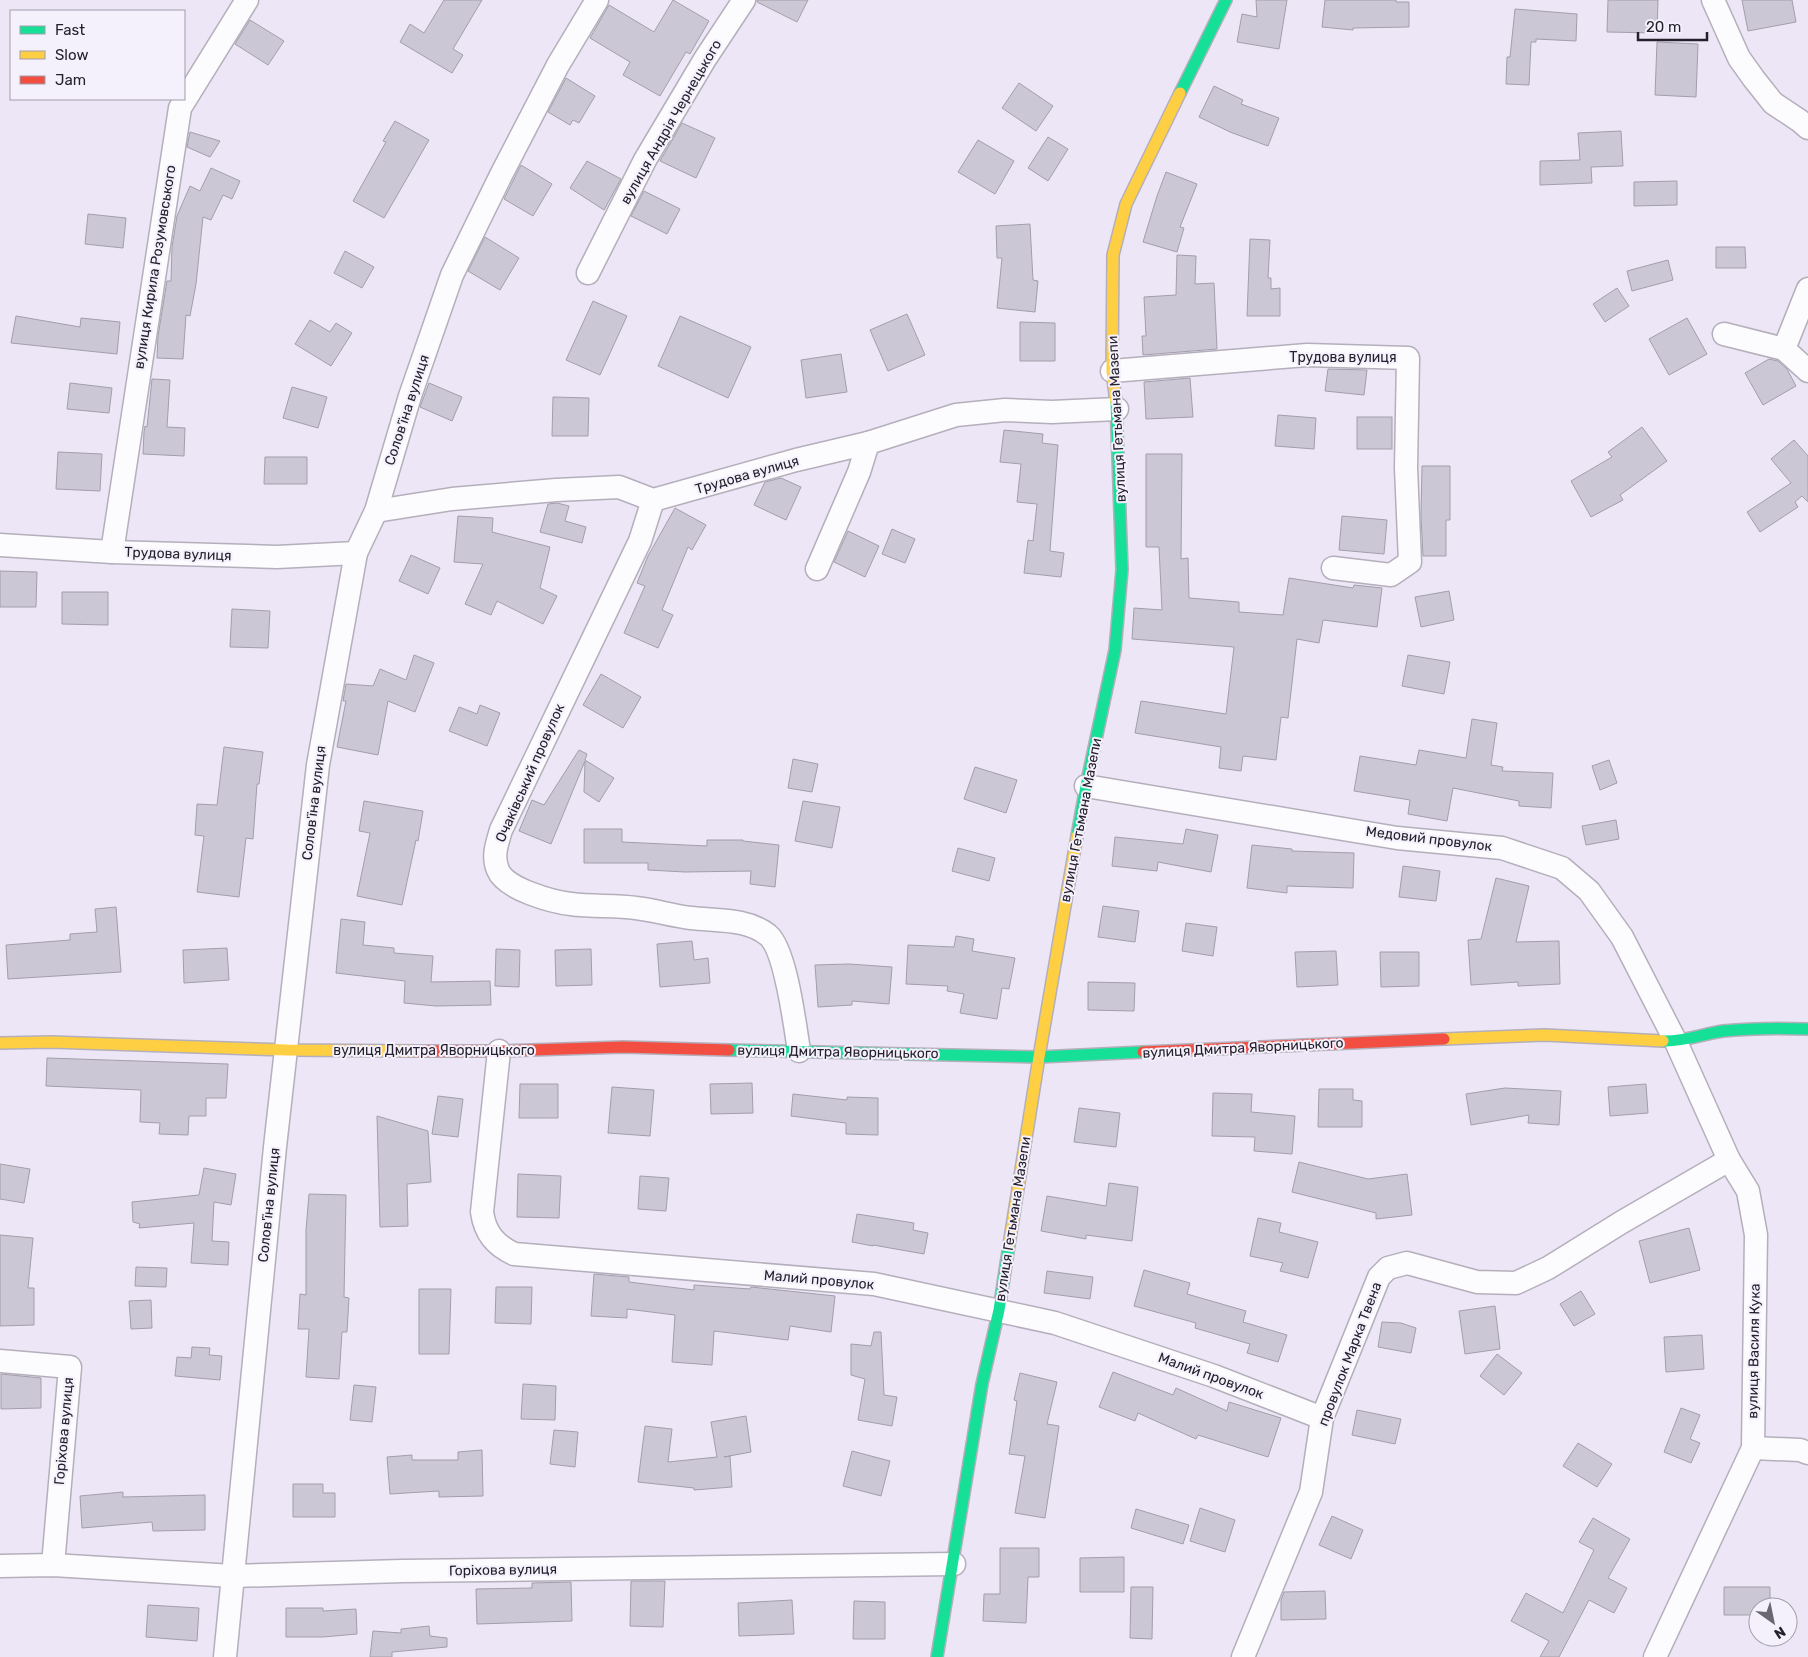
<svg xmlns="http://www.w3.org/2000/svg" width="1808" height="1657" font-family="Rubik,sans-serif">
	<style>
		.building { fill: #ccc7d4; stroke: #a39eab }
		.lines { fill: none; stroke-linecap: round; stroke-linejoin: round }
		.street-casing { stroke: #b4afbb; stroke-width: 25 }
		.fast-casing { stroke: #b4afbb; stroke-width: 14 }
		.slow-casing { stroke: #b4afbb; stroke-width: 14 }
		.jam-casing { stroke: #b4afbb; stroke-width: 14 }
		.street { stroke: #fcfbfe; stroke-width: 22 }
		.fast { stroke: #16e098; stroke-width: 11 }
		.slow { stroke: #ffcf43; stroke-width: 11 }
		.jam { stroke: #f24e42; stroke-width: 11 }
		.labels { text-anchor: middle; dominant-baseline: central; stroke-width: 4; stroke-linejoin: round; paint-order: stroke }
		.street-label { font-size: 14px; fill: #25212c; stroke: #f4f0fc }
	</style>
	<rect width="100%" height="100%" fill="#ece6f6"/>
	<g class="building">
		<path d="M444,0H482L453,49L463,55L452,73L400,42L410,24L424,33Z"/>
		<path d="M673,0L709,21L690,54L686,52L660,96L623,75L630,62L590,38L609,5L654,32Z"/>
		<path d="M757,0H808L797,22L757,2Z"/>
		<path d="M1256,0H1287L1279,49L1237,42L1242,14L1257,17Z"/>
		<path d="M1325,0H1396V2H1409V27L1353,28V30L1322,27Z"/>
		<path d="M1608,0H1658L1657,33L1607,32Z"/>
		<path d="M1742,0H1792L1796,22L1748,31Z"/>
		<path d="M1515,9L1577,14L1576,41L1536,39V42H1531L1529,85L1506,84L1507,57H1510Z"/>
		<path d="M250,20L284,41L268,65L235,44Z"/>
		<path d="M1657,42L1698,44L1696,97L1655,95Z"/>
		<path d="M566,78L595,96L579,123L573,120L570,125L548,112Z"/>
		<path d="M1019,83L1053,106L1036,131L1002,108Z"/>
		<path d="M1214,86L1243,100L1241,104L1279,118L1268,146L1230,132L1199,117Z"/>
		<path d="M395,121L429,140L384,218L353,201L386,142L383,141Z"/>
		<path d="M682,123L715,138L696,178L660,161Z"/>
		<path d="M1621,131L1623,166L1591,167L1592,183L1540,185V161L1580,160L1578,133Z"/>
		<path d="M190,132L220,141L210,157L187,147Z"/>
		<path d="M1048,137L1068,149L1048,181L1028,168Z"/>
		<path d="M978,140L1014,161L995,194L958,172Z"/>
		<path d="M587,161L621,179L604,210L570,188Z"/>
		<path d="M521,165L552,184L533,216L504,199Z"/>
		<path d="M211,168L240,181L232,199L223,195L211,220L203,217L196,284L190,316L186,315L183,359L157,358L158,336L167,281H171L172,247L177,216L190,186L200,191Z"/>
		<path d="M1166,172L1197,184L1180,227L1184,228L1177,252L1143,242L1157,196Z"/>
		<path d="M1677,181V205L1634,206V182Z"/>
		<path d="M644,191L680,209L667,234L631,216Z"/>
		<path d="M88,214L126,218L123,248L85,244Z"/>
		<path d="M1030,224L1033,280L1038,281L1035,312L997,308L1002,258H997L996,226Z"/>
		<path d="M485,237L519,258L500,290L468,271Z"/>
		<path d="M1250,239L1270,240L1268,278H1271V289L1280,288V316H1247Z"/>
		<path d="M1716,247H1745L1746,268H1716Z"/>
		<path d="M345,251L374,267L362,288L334,273Z"/>
		<path d="M1177,255L1196,256L1195,284L1214,283L1217,349L1143,355L1142,336H1146L1144,297L1176,295Z"/>
		<path d="M1668,260L1673,280L1632,291L1627,271Z"/>
		<path d="M1617,288L1629,306L1605,322L1593,304Z"/>
		<path d="M593,301L627,316L600,375L566,360Z"/>
		<path d="M907,314L925,355L888,371L870,330Z"/>
		<path d="M16,316L80,327L81,318L120,322L117,354L11,343Z"/>
		<path d="M680,316L751,347L728,398L658,366Z"/>
		<path d="M1687,318L1707,354L1669,375L1649,339Z"/>
		<path d="M310,320L330,332L336,323L352,333L331,366L295,344Z"/>
		<path d="M1020,322L1055,323V361H1020Z"/>
		<path d="M841,354L847,392L806,398L801,360Z"/>
		<path d="M1769,359L1778,361L1787,369L1796,386L1763,405L1745,373Z"/>
		<path d="M1328,369L1367,370L1364,395L1325,391Z"/>
		<path d="M1190,378L1193,417L1146,419L1144,382Z"/>
		<path d="M152,379L170,380L167,427L185,428L184,456L143,454L144,432L145,426L147,427Z"/>
		<path d="M70,383L112,388L109,413L67,409Z"/>
		<path d="M429,383L462,397L452,421L420,407Z"/>
		<path d="M292,387L327,397L318,428L283,418Z"/>
		<path d="M553,397L589,398L588,436H552Z"/>
		<path d="M1278,415L1316,418L1314,449L1275,446Z"/>
		<rect x="1357" y="417" width="35" height="32"/>
		<path d="M1642,427L1667,461L1620,495L1623,500L1591,517L1571,481L1612,457L1608,452Z"/>
		<path d="M1004,430L1043,434L1042,443L1058,445L1050,551L1064,553L1061,577L1024,573L1028,540L1033,541L1037,504L1017,502L1021,464L1000,462Z"/>
		<path d="M1794,440L1808,456V502L1802,496L1795,502L1798,507L1760,532L1747,512L1791,483L1771,459Z"/>
		<path d="M58,452L102,454L100,491L56,489Z"/>
		<path d="M1146,454H1182L1181,559L1188,558L1189,598L1239,602V612L1283,615L1289,578L1353,588L1354,585L1382,588L1377,627L1323,620L1319,643L1297,639L1288,718L1281,717L1276,760L1243,756L1241,771L1219,768L1221,747L1135,733L1141,701L1226,714L1234,647L1132,639L1134,608L1162,610L1159,547H1146Z"/>
		<path d="M265,457H307V484H264Z"/>
		<path d="M1422,466H1450V520H1446V556H1423L1421,516Z"/>
		<path d="M781,478L801,487L786,520L754,505L765,482Z"/>
		<path d="M557,503L569,506L565,521L586,527L582,543L540,532L548,504Z"/>
		<path d="M675,508L706,525L692,550L688,547L662,610L673,615L658,648L624,633L645,586L637,583L648,556Z"/>
		<path d="M458,516L493,518L492,532L550,547L540,588L557,596L543,624L497,601L491,615L465,604L483,564L454,562Z"/>
		<path d="M1342,516L1387,520L1384,554L1339,550Z"/>
		<path d="M892,529L915,539L905,563L882,554Z"/>
		<path d="M848,531L879,546L865,577L834,562Z"/>
		<path d="M411,555L440,568L428,594L399,581Z"/>
		<path d="M0,571L37,572L36,607H0Z"/>
		<path d="M1449,591L1454,620L1421,627L1415,597Z"/>
		<path d="M62,592H108V625L62,624Z"/>
		<path d="M232,609L270,611L268,648L230,647Z"/>
		<path d="M414,655L434,663L415,712L388,701L378,755L337,747L346,701H343L346,684L373,686L380,669L406,680Z"/>
		<path d="M1408,655L1450,662L1444,694L1402,686Z"/>
		<path d="M601,674L641,697L623,728L583,705Z"/>
		<path d="M480,705L500,713L487,746L449,731L459,707L477,714Z"/>
		<path d="M1472,719L1497,723L1491,765L1503,767L1502,771L1553,773L1551,808L1519,806V801L1453,788L1447,821L1408,814L1410,800L1354,791L1360,756L1416,765L1419,750L1466,758Z"/>
		<path d="M224,747L263,752L259,784H257L253,839L246,838L239,897L197,892L204,836L195,835L197,804L217,805Z"/>
		<path d="M579,750L587,754L585,760L614,778L599,802L584,792L585,761L551,844L519,831L532,800L544,805Z"/>
		<path d="M793,759L818,764L812,792L788,788Z"/>
		<path d="M1609,760L1617,783L1600,790L1592,766Z"/>
		<path d="M975,767L1017,780L1006,813L964,799Z"/>
		<path d="M364,801L423,811L418,841L416,840L402,905L357,896L370,833L359,831Z"/>
		<path d="M803,801L840,807L832,848L795,841Z"/>
		<path d="M1616,820L1619,839L1586,845L1582,826Z"/>
		<path d="M584,829H622V842L707,846V840H743V841L779,845L775,887L750,884L751,871L685,872L648,870V863H584Z"/>
		<path d="M1186,829L1218,835L1211,872L1158,862L1157,871L1112,866L1115,837L1183,844Z"/>
		<path d="M1252,845L1292,849V851L1354,853L1353,888L1287,886V893L1247,888Z"/>
		<path d="M958,848L995,858L989,881L952,871Z"/>
		<path d="M1403,866L1440,871L1436,901L1399,897Z"/>
		<path d="M1496,878L1529,886L1516,942L1559,941L1560,984L1518,986V982L1471,985L1468,940L1481,939Z"/>
		<path d="M1103,906L1139,911L1135,942L1098,937Z"/>
		<path d="M116,907L121,972L8,979L6,945L70,940V934L97,932L95,909Z"/>
		<path d="M341,919L365,922L363,945L394,948V953L433,956L431,982L490,981L491,1005L436,1006L404,1003L405,981L336,973Z"/>
		<path d="M1186,923L1217,927L1213,956L1182,951Z"/>
		<path d="M956,936L974,939L972,951L1015,958L1009,989L1002,988L997,1019L960,1013L964,994L947,991L948,986L906,984L908,945L954,947Z"/>
		<path d="M692,941L694,960L708,958L710,983L660,987L657,944Z"/>
		<path d="M227,948L229,980L184,983L183,950Z"/>
		<path d="M496,949L520,950L519,987L495,986Z"/>
		<path d="M591,949L592,985L556,986L555,950Z"/>
		<path d="M1336,951L1338,985L1297,987L1295,952Z"/>
		<path d="M1380,952H1419V986L1381,987Z"/>
		<path d="M849,964L892,967L889,1004L852,1001V1005L818,1007L815,965Z"/>
		<path d="M1088,982L1135,983L1134,1011L1088,1010Z"/>
		<path d="M47,1058L228,1064L226,1098H206V1116H189L188,1135L159,1134L160,1123L140,1122L141,1090L46,1086Z"/>
		<path d="M752,1083L753,1113L711,1114L710,1084Z"/>
		<path d="M520,1084H558V1118H519Z"/>
		<path d="M1646,1084L1648,1113L1610,1116L1608,1087Z"/>
		<path d="M612,1087L654,1090L650,1136L608,1133Z"/>
		<path d="M1505,1088L1561,1091L1559,1125L1528,1123L1529,1115L1471,1125L1466,1094Z"/>
		<path d="M1319,1089H1353V1100L1362,1101V1127H1318Z"/>
		<path d="M1213,1093L1252,1094L1251,1112L1295,1116L1292,1154L1254,1151L1255,1137L1212,1136Z"/>
		<path d="M793,1094L847,1100V1097L878,1098V1135L846,1134V1123L791,1116Z"/>
		<path d="M438,1096L463,1099L458,1137L432,1134Z"/>
		<path d="M1079,1108L1120,1113L1116,1147L1074,1142Z"/>
		<path d="M377,1116L428,1131L431,1182L407,1184L408,1226L380,1227Z"/>
		<path d="M1299,1162L1368,1179L1407,1174L1412,1215L1376,1219V1213L1292,1192Z"/>
		<path d="M0,1164L30,1169L24,1203L0,1199Z"/>
		<path d="M204,1168L236,1174L231,1205L214,1202L212,1241L229,1242L228,1265L191,1263L194,1223L139,1228L140,1224L133,1222L132,1202L199,1195Z"/>
		<path d="M518,1174L561,1176L559,1218L517,1217Z"/>
		<path d="M640,1176L669,1178L666,1211L638,1209Z"/>
		<path d="M1109,1183L1138,1187L1132,1241L1086,1235V1239L1041,1231L1047,1196L1106,1206Z"/>
		<path d="M309,1194L346,1195L344,1297L349,1298L347,1332H342L339,1379L306,1377L309,1329H298L300,1294L306,1295V1230Z"/>
		<path d="M857,1214L914,1223L913,1230L928,1233L924,1254L873,1245V1246L852,1242Z"/>
		<path d="M1258,1218L1281,1223L1279,1232L1318,1242L1308,1278L1280,1271L1283,1263L1250,1256Z"/>
		<path d="M1689,1228L1700,1270L1650,1283L1639,1241Z"/>
		<path d="M0,1235L33,1238L28,1288H34V1325L0,1326Z"/>
		<path d="M136,1267L167,1268L166,1287L135,1286Z"/>
		<path d="M1144,1270L1190,1283L1187,1294L1246,1311L1243,1322L1287,1335L1278,1362L1247,1353L1250,1344L1195,1328L1196,1323L1134,1306Z"/>
		<path d="M1047,1271L1093,1277L1090,1299L1044,1293Z"/>
		<path d="M594,1274L629,1277V1282L694,1290V1285L750,1289L751,1287L835,1296L831,1332L790,1326L788,1340L714,1331L712,1365L672,1362L675,1315L627,1309V1318L591,1316Z"/>
		<path d="M496,1287H532L531,1324L495,1323Z"/>
		<path d="M419,1289H451L449,1354H419Z"/>
		<path d="M1581,1291L1595,1314L1574,1326L1560,1304Z"/>
		<path d="M151,1300L152,1328L131,1329L129,1301Z"/>
		<path d="M1495,1306L1500,1349L1465,1354L1459,1311Z"/>
		<path d="M1382,1322L1401,1323L1416,1328L1411,1353L1378,1347Z"/>
		<path d="M874,1332H881L884,1395L897,1397L892,1426L858,1420L865,1379L851,1375V1344L871,1346Z"/>
		<path d="M1702,1335L1704,1369L1666,1372L1664,1337Z"/>
		<path d="M192,1347L210,1348L209,1355L222,1356L220,1380L175,1376L177,1357L191,1358Z"/>
		<path d="M1497,1354L1522,1373L1504,1395L1480,1376Z"/>
		<path d="M1113,1372L1173,1395L1176,1388L1227,1411L1229,1402L1281,1418L1268,1457L1198,1435L1196,1439L1138,1413L1135,1421L1099,1407Z"/>
		<path d="M1020,1373L1057,1382L1047,1424L1059,1426L1045,1518L1015,1513L1025,1456L1009,1454L1017,1401L1014,1400Z"/>
		<path d="M1,1374L41,1378V1408L1,1409Z"/>
		<path d="M523,1384L556,1386L555,1420L521,1419Z"/>
		<path d="M354,1385L376,1387L372,1422L350,1420Z"/>
		<path d="M1681,1408L1700,1415L1690,1439L1700,1443L1691,1463L1664,1452Z"/>
		<path d="M1357,1410L1401,1419L1395,1444L1352,1435Z"/>
		<path d="M746,1416L751,1452L724,1457L730,1456L732,1487L694,1490V1488L638,1482L645,1426L672,1429L668,1462L717,1457L711,1422Z"/>
		<path d="M554,1430L578,1432L575,1467L550,1464Z"/>
		<path d="M1578,1443L1612,1464L1597,1487L1563,1466Z"/>
		<path d="M482,1450L483,1496L439,1497V1491L390,1494L387,1457L412,1455V1460H458V1452Z"/>
		<path d="M852,1451L890,1461L881,1496L843,1486Z"/>
		<path d="M293,1484H323V1493H335V1517H293Z"/>
		<path d="M123,1492V1497L205,1495V1530L153,1531L152,1522L82,1528L80,1496Z"/>
		<path d="M1200,1508L1235,1520L1225,1552L1190,1541Z"/>
		<path d="M1136,1509L1189,1525L1183,1544L1131,1528Z"/>
		<path d="M1332,1516L1363,1530L1351,1559L1319,1545Z"/>
		<path d="M1593,1518L1630,1539L1608,1578L1627,1588L1614,1613L1589,1600L1559,1657H1540L1549,1641L1511,1621L1526,1593L1563,1613L1594,1550L1579,1542Z"/>
		<path d="M1000,1548H1039V1577H1028L1026,1623L983,1621L984,1594H1000Z"/>
		<path d="M1124,1557V1592H1080V1558Z"/>
		<path d="M631,1581H665L663,1627L630,1626Z"/>
		<path d="M571,1582L572,1621L477,1624L476,1589L532,1588V1583Z"/>
		<path d="M1131,1587H1153L1152,1639L1130,1638Z"/>
		<path d="M1724,1587H1770V1607H1758V1615H1724Z"/>
		<path d="M1325,1591L1326,1619L1281,1620V1600L1284,1592Z"/>
		<path d="M792,1600L794,1634L739,1636L738,1603Z"/>
		<path d="M854,1601L885,1602V1639H853Z"/>
		<path d="M148,1605L199,1608L197,1641L146,1637Z"/>
		<path d="M286,1608H323V1611L356,1609L357,1634L323,1637H286Z"/>
		<path d="M429,1626L430,1636L447,1638V1647L392,1652V1657H370L373,1631L401,1633V1629Z"/>
	</g>
	<g class="lines">
		<g class="street-casing">
			<g id="street">
				<path d="M1713,0L1739,58L1754,79L1773,103L1800,121L1808,128"/>
				<path d="M588,273L645,160L705,59L744,0"/>
				<path d="M1724,334L1784,349L1808,371"/>
				<path d="M1784,349L1808,289"/>
				<path d="M1112,371L1307,355L1408,358L1406,468L1410,562L1391,575L1333,568"/>
				<path d="M653,500L640,541L501,830C497,844 492,856 498,870C505,889 553,902 571,904C593,907 614,905 636,908C654,910 673,916 691,918C717,921 746,918 768,935C786,950 795,1026 799,1051"/>
				<path d="M376,511L452,499L556,490L619,487L653,500L796,460L868,443L956,415L1005,410L1052,412L1117,409"/>
				<path d="M0,545L112,552L277,557L356,553"/>
				<path d="M112,552L180,108L247,0"/>
				<path d="M817,569L859,472L868,443"/>
				<path d="M1086,786L1397,838L1502,848L1562,868L1589,891L1622,937L1676,1042L1729,1160L1748,1191L1756,1235L1753,1448L1655,1657"/>
				<path d="M499,1051L482,1212C485,1233 495,1245 514,1254L874,1284L1055,1323L1214,1376L1322,1418"/>
				<path d="M0,1361L70,1367L53,1565"/>
				<path d="M1753,1448L1800,1450L1808,1453"/>
				<path d="M0,1566L53,1565L233,1576L402,1571L954,1564"/>
				<path d="M225,1657L275,1147L318,765L356,553L376,511L410,396L452,275L501,175L558,65L597,0"/>
				<path d="M1243,1657L1311,1492L1322,1418L1379,1277L1388,1268L1407,1263L1477,1282L1516,1283L1548,1268L1622,1222L1729,1160"/>
			</g>
		</g>
		<g class="fast-casing">
			<g id="fast">
				<path d="M1180,93L1226,0"/>
				<path d="M1077,836L1086,786L1115,650L1122,570L1116,402"/>
				<path d="M1663,1041C1683,1042 1703,1034 1723,1031C1751,1028 1780,1028 1808,1029"/>
				<path d="M729,1050L1039,1057L1143,1052"/>
				<path d="M937,1657L982,1384L999,1310L1009,1245"/>
			</g>
		</g>
		<g class="slow-casing">
			<g id="slow">
				<path d="M1116,402L1112,371L1113,255L1126,204L1180,93"/>
				<path d="M1444,1039L1545,1035L1663,1041"/>
				<path d="M0,1043L51,1042L287,1050L418,1051"/>
				<path d="M1009,1245L1039,1057L1077,836"/>
			</g>
		</g>
		<g class="jam-casing">
			<g id="jam">
				<path d="M418,1051H499L623,1047L729,1050"/>
				<path d="M1143,1052L1444,1039"/>
			</g>
		</g>
		<use href="#street" class="street"/>
		<use href="#fast" class="fast"/>
		<use href="#slow" class="slow"/>
		<use href="#jam" class="jam"/>
	</g>
	<g class="labels">
		<g class="street-label">
			<text transform="translate(671 122) rotate(-60)">вулиця Андрія Чернецького</text>
			<text transform="translate(155 267) rotate(-81)">вулиця Кирила Розумовського</text>
			<text x="1343" y="357">Трудова вулиця</text>
			<text transform="translate(407 410) rotate(-72)">Солов'їна вулиця</text>
			<text transform="translate(1117 419) rotate(-93)">вулиця Гетьмана Мазепи</text>
			<text transform="translate(747 475) rotate(-16)">Трудова вулиця</text>
			<text transform="translate(178 554) rotate(2)">Трудова вулиця</text>
			<text transform="translate(530 773) rotate(-66)">Очаківський провулок</text>
			<text transform="translate(314 803) rotate(-83)">Солов'їна вулиця</text>
			<text transform="translate(1081 820) rotate(-79)">вулиця Гетьмана Мазепи</text>
			<text transform="translate(1429 839) rotate(7)">Медовий провулок</text>
			<text transform="translate(1243 1048) rotate(-3)">вулиця Дмитра Яворницького</text>
			<text x="434" y="1050">вулиця Дмитра Яворницького</text>
			<text transform="translate(838 1052) rotate(1)">вулиця Дмитра Яворницького</text>
			<text transform="translate(269 1205) rotate(-84)">Солов'їна вулиця</text>
			<text transform="translate(1013 1219) rotate(-81)">вулиця Гетьмана Мазепи</text>
			<text transform="translate(819 1280) rotate(5)">Малий провулок</text>
			<text transform="translate(1754 1351) rotate(-89)">вулиця Василя Кука</text>
			<text transform="translate(1350 1354) rotate(-69)">провулок Марка Твена</text>
			<text transform="translate(1211 1376) rotate(20)">Малий провулок</text>
			<text transform="translate(64 1431) rotate(-85)">Горіхова вулиця</text>
			<text transform="translate(503 1570) rotate(-1)">Горіхова вулиця</text>
		</g>
	</g>
	<rect x="10" y="10" width="175" height="90" fill="#f4f0fc" stroke="#a19da9"/>
	<rect x="20" y="26" width="25" height="8" fill="#16e098" stroke="#a19da9"/>
	<text x="55" y="35" font-size="15" fill="#25212c">Fast</text>
	<rect x="20" y="51" width="25" height="8" fill="#ffcf43" stroke="#a19da9"/>
	<text x="55" y="60" font-size="15" fill="#25212c">Slow</text>
	<rect x="20" y="76" width="25" height="8" fill="#f24e42" stroke="#a19da9"/>
	<text x="55" y="85" font-size="15" fill="#25212c">Jam</text>
	<g transform="translate(1773 1622) rotate(147)"><circle r="24" fill="#f4f0fc" stroke="#a19da9"/>
	<path d="M0-4L9 19L0 12L-9 19Z" fill="#6b6673"/>
	<text y="-8" font-size="14" font-weight="bold" text-anchor="middle" fill="#25212c">N</text>
	</g>
	<path d="M1638 32v8h69v-8" fill="none" stroke="#25212c" stroke-width="2.5"/>
	<text x="1646" y="32" font-size="15" fill="#25212c" stroke="#f4f0fc" stroke-width="4" paint-order="stroke">20 m</text>
</svg>
